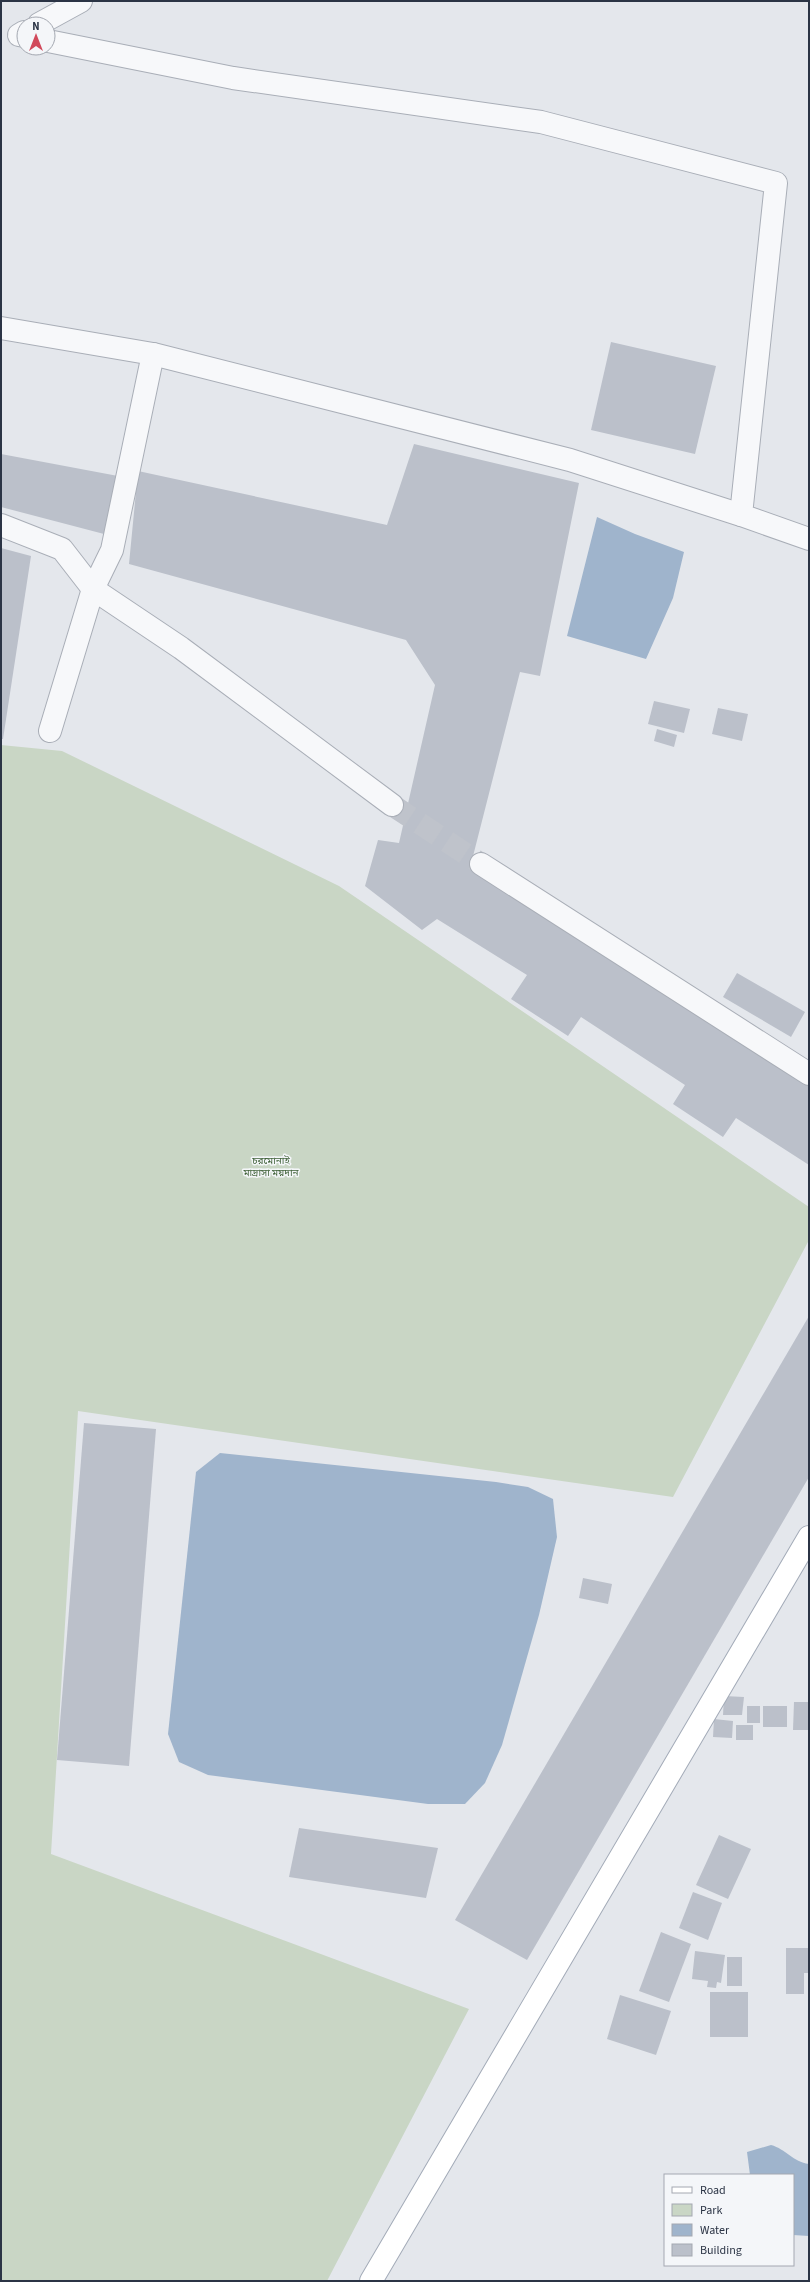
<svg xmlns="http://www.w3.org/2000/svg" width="810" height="2282" font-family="'Source Sans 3','Noto Sans Bengali',sans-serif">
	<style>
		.green { fill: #c9d6c5 }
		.water { fill: #9fb4cc }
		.building { fill: #bbc0ca }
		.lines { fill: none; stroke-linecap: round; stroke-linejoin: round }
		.minor-tunnel { stroke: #bfc3cb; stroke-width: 22; stroke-dasharray: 22 11; stroke-linecap: butt }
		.minor-casing { stroke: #a9aeb7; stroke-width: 24 }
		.major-casing { stroke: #a3abb8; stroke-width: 24 }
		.minor { stroke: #f7f8fa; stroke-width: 22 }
		.major { stroke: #fff; stroke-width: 22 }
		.labels { text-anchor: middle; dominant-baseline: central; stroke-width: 3; stroke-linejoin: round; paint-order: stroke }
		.park-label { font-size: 10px; fill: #3f6138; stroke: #f4f6f9 }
	</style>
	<rect width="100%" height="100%" fill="#e4e7ec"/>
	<path class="green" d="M1,745L62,751L339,886L809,1207V1240L673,1497L78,1411L51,1854L469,2009L327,2281H1Z"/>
	<g class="water">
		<path d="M597,517L635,534L684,552L673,598L646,659L567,636Z"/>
		<path d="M220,1453L496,1482L528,1487L553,1499L557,1537L539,1615L502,1745L485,1783L465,1804H428L208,1775L179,1762L168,1734L196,1472Z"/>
		<path d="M771,2145C786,2149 793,2162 809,2164V2236L793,2235V2175H750L747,2152Z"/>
	</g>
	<g class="building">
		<path d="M611,342L716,366L695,454L591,430Z"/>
		<path d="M414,444L579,483L540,676L520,672L470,868L809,1083V1165L736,1118L723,1137L673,1104L685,1085L581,1017L568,1036L511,999L527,975L437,919L422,930L365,886L378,840L399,843L435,685L406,640L129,564L138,471L387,525Z"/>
		<path d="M1,454L118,476L104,534L1,507Z"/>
		<path d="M1,548L31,556L3,739H1Z"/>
		<path d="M654,701L690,709L684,733L648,724Z"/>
		<path d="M718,708L748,714L742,741L712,734Z"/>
		<path d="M657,729L677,735L674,747L654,741Z"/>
		<path d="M737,973L805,1012L791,1037L723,997Z"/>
		<path d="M809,1316V1477L527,1960L455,1920Z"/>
		<path d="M84,1423L156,1429L129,1766L57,1760Z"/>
		<path d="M583,1578L612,1584L608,1604L579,1598Z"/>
		<path d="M724,1696L744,1697L742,1715H723Z"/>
		<path d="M794,1702H809V1730H793Z"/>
		<rect x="747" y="1706" width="13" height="17"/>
		<rect x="763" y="1706" width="24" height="21"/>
		<path d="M714,1719L733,1721L732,1738L713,1737Z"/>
		<rect x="736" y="1725" width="17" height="15"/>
		<path d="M299,1828L438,1848L426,1898L289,1877Z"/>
		<path d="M719,1835L751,1849L728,1899L696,1885Z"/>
		<path d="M693,1892L722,1903L708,1940L679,1928Z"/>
		<path d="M661,1932L691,1944L669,2002L639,1991Z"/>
		<path d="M786,1948H809V1973H804V1994H786Z"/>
		<path d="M695,1951L725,1955L721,1983L717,1982L716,1988L707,1987L708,1981L692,1979Z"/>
		<rect x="727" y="1957" width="15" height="29"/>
		<rect x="710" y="1992" width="38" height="45"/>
		<path d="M620,1995L671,2011L656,2055L607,2039Z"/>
	</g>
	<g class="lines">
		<path class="minor-tunnel" d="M392,805L481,864"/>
		<g class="minor-casing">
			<g id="minor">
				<path d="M39,24L81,1"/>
				<path d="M24,32L19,35L24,36"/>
				<path d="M48,41L233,78L541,122L776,183L741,515L809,539"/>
				<path d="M1,328L153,354L570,460L741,515"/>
				<path d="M1,525L62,549L93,589L181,648L392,805"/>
				<path d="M50,731L93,589L112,550L153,354"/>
				<path d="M481,864L809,1074"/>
			</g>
		</g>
		<g class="major-casing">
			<path id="major" d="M371,2281L809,1537"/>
		</g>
		<use href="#minor" class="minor"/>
		<use href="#major" class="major"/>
	</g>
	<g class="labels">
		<g class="park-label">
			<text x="271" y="1161">চরমোনাই<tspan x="271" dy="12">মাদ্রাসা ময়দান</tspan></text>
		</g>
	</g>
	<rect width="810" height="2282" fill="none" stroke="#2b3445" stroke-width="4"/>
	<rect x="664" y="2174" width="130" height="92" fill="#f4f6f9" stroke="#a4a8b1"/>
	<rect x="672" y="2187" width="20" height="6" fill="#ffffff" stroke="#a4a8b1"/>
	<text x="700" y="2194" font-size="12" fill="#2b3445">Road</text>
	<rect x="672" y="2204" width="20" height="12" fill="#c9d6c5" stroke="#a4a8b1"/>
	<text x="700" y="2214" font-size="12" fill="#2b3445">Park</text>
	<rect x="672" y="2224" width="20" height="12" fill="#9fb4cc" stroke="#a4a8b1"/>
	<text x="700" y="2234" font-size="12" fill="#2b3445">Water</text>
	<rect x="672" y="2244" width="20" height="12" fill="#bbc0ca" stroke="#a4a8b1"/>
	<text x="700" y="2254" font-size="12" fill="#2b3445">Building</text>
	<g transform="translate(36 36)"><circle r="19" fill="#f4f6f9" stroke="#a4a8b1"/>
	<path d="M0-3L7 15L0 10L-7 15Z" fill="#d1495b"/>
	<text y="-6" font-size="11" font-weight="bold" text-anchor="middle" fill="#2b3445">N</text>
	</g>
</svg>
